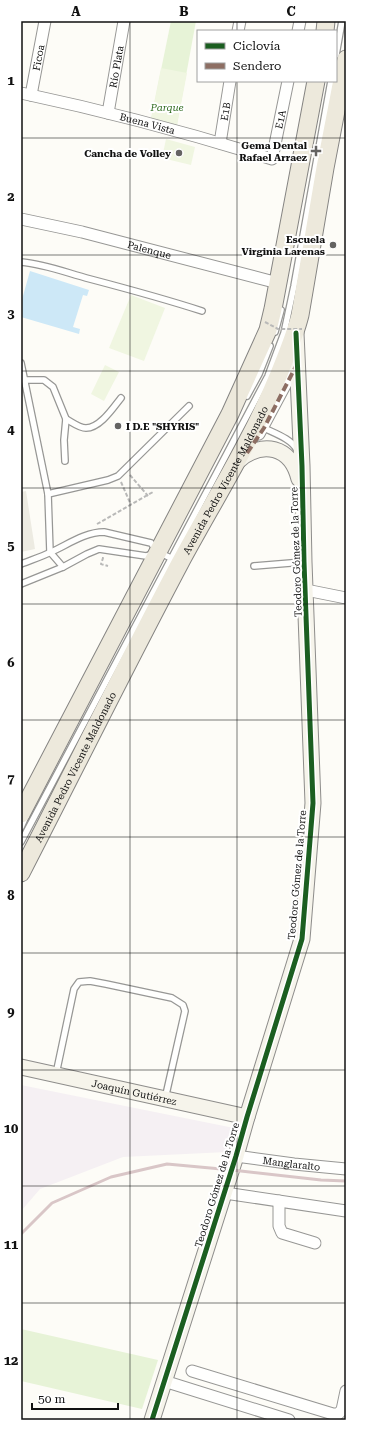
<svg xmlns="http://www.w3.org/2000/svg" width="367" height="1441" font-family="'Roboto Serif',serif">
	<style>
		.industrial { fill: #f5f0f3 }
		.green { fill: #e7f3d7 }
		.pitch { fill: #f0f6e1 }
		.plaza { fill: #edebe2 }
		.water { fill: #cde8f7 }
		.lines { fill: none; stroke-linecap: round; stroke-linejoin: round }
		.lane-casing { stroke: #979795; stroke-width: 8 }
		.street-casing { stroke: #979795; stroke-width: 13 }
		.secondary-casing { stroke: #8e8d8b; stroke-width: 17 }
		.primary-casing { stroke: #858482; stroke-width: 19 }
		.path { stroke: #b9b9b8; stroke-width: 2; stroke-dasharray: 4 2; stroke-linecap: butt }
		.lane { stroke: #fffffe; stroke-width: 5.5 }
		.street { stroke: #fffffe; stroke-width: 11 }
		.secondary { stroke: #f6f4eb; stroke-width: 15 }
		.primary { stroke: #ede9dc; stroke-width: 17 }
		.rail { stroke: #d9c6c7; stroke-width: 3 }
		.path-bridge { stroke: #b9b9b8; stroke-width: 2; stroke-dasharray: 4 2; stroke-linecap: butt }
		.quiet { stroke: #8d6e63; stroke-width: 4; stroke-dasharray: 8 4; stroke-linecap: butt }
		.cycleway-casing { stroke: #fff; stroke-width: 8 }
		.cycleway { stroke: #1b5e20; stroke-width: 5 }
		.grid { fill: none; stroke: #111; stroke-width: 1; stroke-opacity: 0.55 }
		.poi-dot { fill: #646362; stroke: #fff; stroke-width: 1.5 }
		.labels { text-anchor: middle; dominant-baseline: central; stroke-width: 4; stroke-linejoin: round; paint-order: stroke }
		.street-label { font-size: 10px; fill: #111; stroke: #fff }
		.park-label { font-size: 10px; font-style: italic; fill: #2f6b1f; stroke: #fff }
		.poi-label { font-size: 10px; font-weight: bold; fill: #111; stroke: #fff; text-anchor: end }
		.neatline { fill: none; stroke: #111; stroke-width: 1.5 }
		.grid-label { font-size: 13px; text-anchor: middle; font-weight: bold; fill: #111 }
	</style>
	<rect width="100%" height="100%" fill="#fdfcf7"/>
	<path class="industrial" d="M21,1085L234,1128L227,1152L123,1157L40,1189L21,1211Z"/>
	<g class="green">
		<path d="M171,21H196L176,130L150,124Z"/>
		<path d="M21,1329L158,1360L142,1409L21,1381Z"/>
	</g>
	<g class="pitch">
		<path d="M161,68L187,73L176,130L150,124Z"/>
		<path d="M166,139L195,147L191,165L162,158Z"/>
		<path d="M131,295L165,308L144,361L109,348Z"/>
		<path d="M105,365L119,372L104,401L91,394Z"/>
	</g>
	<path class="plaza" d="M26,491L35,549L21,552V492Z"/>
	<path class="water" d="M30,271L89,290L87,296L83,295L73,327L80,329L79,334L21,317V303Z"/>
	<g class="lines">
		<g class="lane-casing">
			<g id="lane">
				<path d="M336,55L342,21"/>
				<path d="M21,262C45,264 67,273 90,279C128,289 165,299 202,311"/>
				<path d="M275,332L281,310"/>
				<path d="M21,363L48,494L50,552L63,567"/>
				<path d="M24,380H44L53,387L66,419L64,440L65,461"/>
				<path d="M247,396L259,374L270,346"/>
				<path d="M66,419C72,422 79,428 86,428C100,428 113,408 121,398"/>
				<path d="M264,428C274,433 292,439 297,450"/>
				<path d="M48,494L108,480L118,476L189,406"/>
				<path d="M21,564C31,560 41,557 51,552C67,545 85,532 104,532L151,543L158,552L173,559"/>
				<path d="M254,566L303,562"/>
				<path d="M21,584L63,567L87,554L99,549L146,556L152,554"/>
				<path d="M21,827L26,816"/>
				<path d="M21,842L268,376L284,333L294,286L331,81"/>
				<path d="M56,1074L74,989L79,982L90,981L106,984L172,998L183,1005L185,1011L165,1099"/>
			</g>
		</g>
		<g class="street-casing">
			<g id="street">
				<path d="M238,31L240,21"/>
				<path d="M298,31L300,21"/>
				<path id="s1" d="M21,93C106,111 189,133 272,159L288,81"/>
				<path id="s2" d="M31,95L45,21"/>
				<path id="s3" d="M108,113L124,21"/>
				<path id="s4" d="M220,143L230,81"/>
				<path id="s5" d="M21,219L82,232L278,283"/>
				<path d="M259,434L297,363"/>
				<path d="M306,590L346,598"/>
				<path id="s6" d="M236,1156L294,1164L346,1169"/>
				<path d="M225,1193L346,1211"/>
				<path d="M279,1201V1226L282,1233L315,1243"/>
				<path d="M192,1371L333,1414H338L342,1410L346,1391"/>
				<path d="M164,1381L289,1420"/>
			</g>
		</g>
		<g class="secondary-casing">
			<g id="secondary">
				<path d="M238,461C262,440 291,446 299,479"/>
				<path id="s7" d="M21,1067L247,1117"/>
				<path d="M152,1420L236,1156L247,1117L302,939L313,803L304,562L302,466L296,333"/>
			</g>
		</g>
		<g class="primary-casing">
			<g id="primary">
				<path d="M325,31L326,21"/>
				<path d="M21,814L230,414L268,330L273,309L316,81"/>
				<path id="s8" d="M21,873C74,770 126,665 180,563C214,500 252,440 279,374C287,354 295,335 300,315L325,168L346,59"/>
			</g>
		</g>
		<g class="path">
			<path d="M130,475L148,496"/>
			<path d="M121,482L131,505"/>
			<path d="M97,524L153,492"/>
			<path d="M102,558H103L101,564L108,566"/>
		</g>
		<use href="#lane" class="lane"/>
		<use href="#street" class="street"/>
		<use href="#secondary" class="secondary"/>
		<use href="#primary" class="primary"/>
		<path class="rail" d="M21,1234L52,1203L111,1177L167,1164L232,1170L321,1180L346,1181"/>
		<path class="path-bridge" d="M265,322L278,329H302"/>
		<path class="quiet" d="M247,453L264,428L296,366"/>
		<g class="cycleway-casing">
			<path id="cycleway" d="M152,1420L236,1156L247,1117L302,939L313,803L304,562L302,466L296,333"/>
		</g>
		<use href="#cycleway" class="cycleway"/>
	</g>
	<path class="grid" d="M130,21V1420M237,21V31M237,81V1420M21,138H346M21,255H346M21,371H346M21,488H346M21,604H346M21,720H346M21,837H346M21,953H346M21,1070H346M21,1186H346M21,1303H346"/>
	<g class="poi-dot">
		<path d="M314 145h4v4h4v4h-4v4h-4v-4h-4v-4h4z"/>
		<circle cx="179" cy="153" r="4"/>
		<circle cx="333" cy="245" r="4"/>
		<circle cx="118" cy="426" r="4"/>
	</g>
	<g class="labels">
		<g class="street-label">
			<text stroke="none"><textPath href="#s2" startOffset="38">Ficoa</textPath></text>
			<text stroke="none"><textPath href="#s3" startOffset="47">Río Plata</textPath></text>
			<text stroke="none"><textPath href="#s4" startOffset="32">E1B</textPath></text>
			<text stroke="none"><textPath href="#s1" startOffset="300">E1A</textPath></text>
			<text stroke="none"><textPath href="#s1" startOffset="130">Buena Vista</textPath></text>
			<text stroke="none"><textPath href="#s5" startOffset="132">Palenque</textPath></text>
			<text stroke="none"><textPath href="#s8" startOffset="443">Avenida Pedro Vicente Maldonado</textPath></text>
			<text transform="translate(296 552) rotate(-92)">Teodoro Gómez de la Torre</text>
			<text stroke="none"><textPath href="#s8" startOffset="119">Avenida Pedro Vicente Maldonado</textPath></text>
			<text transform="translate(297 875) rotate(-85)">Teodoro Gómez de la Torre</text>
			<text stroke="none"><textPath href="#s7" startOffset="116">Joaquín Gutiérrez</textPath></text>
			<text stroke="none"><textPath href="#s6" startOffset="56">Manglaralto</textPath></text>
			<text transform="translate(217 1185) rotate(-73)">Teodoro Gómez de la Torre</text>
		</g>
		<g class="park-label">
			<text x="167" y="107">Parque</text>
		</g>
		<g class="poi-label">
			<text x="307" y="145">Gema Dental<tspan x="307" dy="12">Rafael Arraez</tspan></text>
			<text x="171" y="153">Cancha de Volley</text>
			<text x="325" y="239">Escuela<tspan x="325" dy="12">Virginia Larenas</tspan></text>
			<text x="126" y="426" text-anchor="start">I D.E "SHYRIS"</text>
		</g>
	</g>
	<rect width="367" height="1441" fill="none" stroke="#ffffff" stroke-width="44"/>
	<rect x="197" y="30" width="140" height="52" fill="#ffffff" stroke="#a0a0a0"/>
	<rect x="205" y="43" width="20" height="6" fill="#1b5e20" stroke="#a0a0a0"/>
	<text x="233" y="50" font-size="12" fill="#111111">Ciclovía</text>
	<rect x="205" y="63" width="20" height="6" fill="#8d6e63" stroke="#a0a0a0"/>
	<text x="233" y="70" font-size="12" fill="#111111">Sendero</text>
	<path d="M32 1403v6h86v-6" fill="none" stroke="#111111" stroke-width="2"/>
	<text x="38" y="1403" font-size="12" fill="#111111" stroke="#ffffff" stroke-width="3" paint-order="stroke">50 m</text>
	<rect x="22" y="22" width="323" height="1397" class="neatline"/>
	<g class="grid-label">
		<text x="76" y="16">A</text>
		<text x="184" y="16">B</text>
		<text x="291" y="16">C</text>
		<text x="11" y="85">1</text>
		<text x="11" y="201">2</text>
		<text x="11" y="318">3</text>
		<text x="11" y="434">4</text>
		<text x="11" y="550">5</text>
		<text x="11" y="667">6</text>
		<text x="11" y="783">7</text>
		<text x="11" y="900">8</text>
		<text x="11" y="1016">9</text>
		<text x="11" y="1133">10</text>
		<text x="11" y="1249">11</text>
		<text x="11" y="1365">12</text>
	</g>
</svg>
